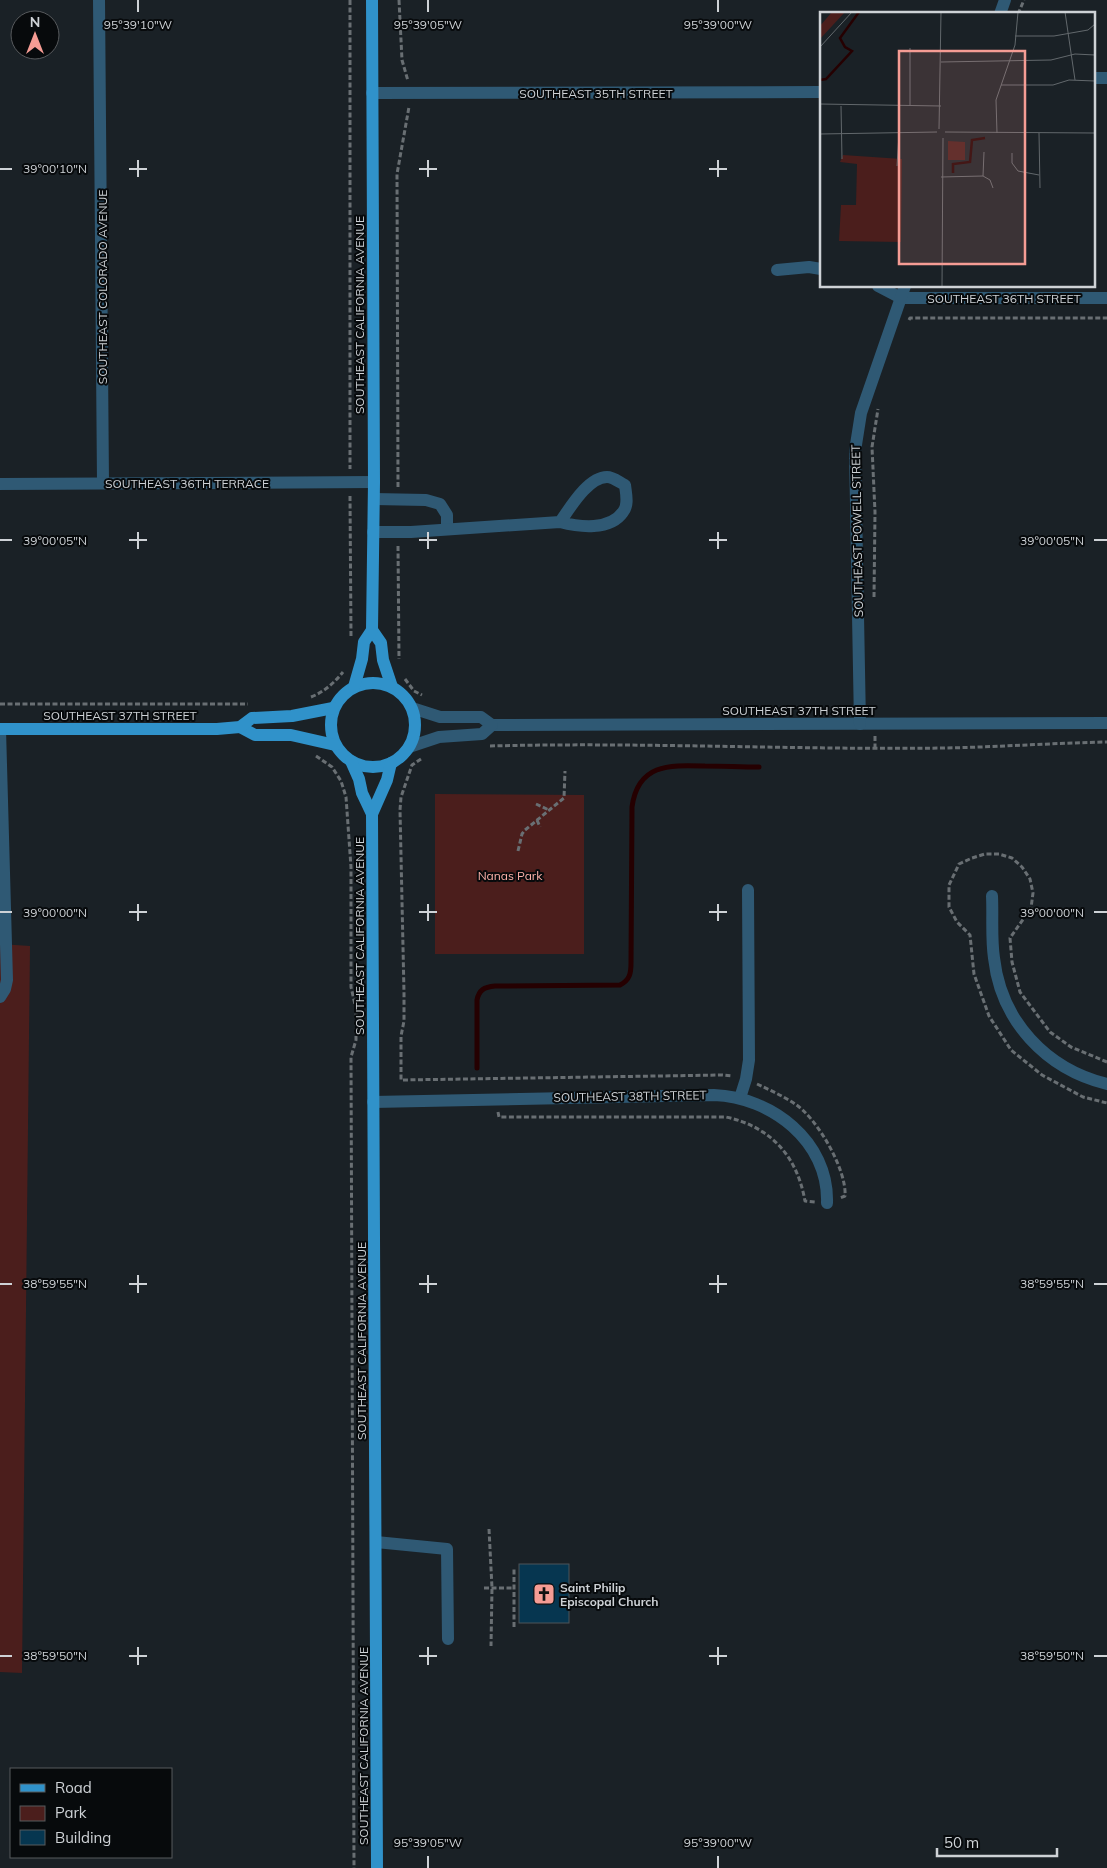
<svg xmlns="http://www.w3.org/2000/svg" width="1107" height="1868" font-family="Mulish,sans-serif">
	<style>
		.green { fill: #4b1e1c }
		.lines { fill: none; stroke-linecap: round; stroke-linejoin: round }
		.stream { stroke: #250001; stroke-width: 5 }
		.building { fill: #063650; stroke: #4c5459 }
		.path { stroke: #696f73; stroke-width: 3; stroke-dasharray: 5 2.5; stroke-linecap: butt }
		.minor { stroke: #2f5974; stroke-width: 12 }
		.major { stroke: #3092ca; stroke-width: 12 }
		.ticks { fill: none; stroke: #ced2d6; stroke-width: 2 }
		.labels { text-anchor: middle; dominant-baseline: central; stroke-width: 4; stroke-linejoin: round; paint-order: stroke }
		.street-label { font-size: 12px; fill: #ced2d6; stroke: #070a0c }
		.park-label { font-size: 12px; fill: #feb2aa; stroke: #070a0c }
		.poi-label { font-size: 12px; font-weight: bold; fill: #ced2d6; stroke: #070a0c; text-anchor: start }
		.inset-river { fill: none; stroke: #250001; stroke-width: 2.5 }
		.inset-road { fill: none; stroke: #62686c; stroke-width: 1 }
		.view { fill: #f59c94; fill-opacity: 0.15; stroke: #f59c94; stroke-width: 2.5 }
		.inset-edge { fill: none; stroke: #ced2d6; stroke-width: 2.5 }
		.ticks-label { font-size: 12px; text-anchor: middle; fill: #ced2d6; stroke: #070a0c; stroke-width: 4; stroke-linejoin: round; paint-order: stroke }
	</style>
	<rect width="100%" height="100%" fill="#1a2126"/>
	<g class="green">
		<path d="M435,794L584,795V954H435Z"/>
		<path d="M0,944L30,946L22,1673L0,1672Z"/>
	</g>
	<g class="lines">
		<path class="stream" d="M477,1068V1000C479,990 484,987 495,986L620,985C630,980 631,973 631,963L632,807C638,763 670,765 705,766C723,766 741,767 759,767"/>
	</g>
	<rect class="building" x="519" y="1564" width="50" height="59"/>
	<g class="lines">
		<g class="path">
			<path d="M350,0V469"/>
			<path d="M399,0L402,60L408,81"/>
			<path d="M1018,14L1024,0"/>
			<path d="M909,320L910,318H1107"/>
			<path d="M398,487L397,174L409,107"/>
			<path d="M350,496L351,637"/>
			<path d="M398,546L399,659"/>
			<path d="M874,597L875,512L872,447L878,409"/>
			<path d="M405,679L414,691L422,695"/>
			<path d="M311,697C324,692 334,683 343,672"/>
			<path d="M0,704H248"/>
			<path d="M875,736V748"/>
			<path d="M490,746C642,742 793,750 944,748C999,747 1053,743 1107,742"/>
			<path d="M316,756L332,767L341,781L346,797L351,867V987L356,1009V1040L351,1057L354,1868"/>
			<path d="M421,759L412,765L401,797L400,810L404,993V1021L401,1036V1080L722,1075L732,1076"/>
			<path d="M536,804L549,810"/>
			<path d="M537,820L540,827"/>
			<path d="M518,851L522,834L525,830L564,798L565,771"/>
			<path d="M1107,1062L1071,1047L1050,1032L1020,992L1012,962L1010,938L1031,908L1033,893L1030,879L1022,867L1012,858L999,854H985L972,858L959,864L949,885V907L957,922L970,935L974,974L989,1016L1011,1050L1042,1075L1083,1097L1107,1103"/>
			<path d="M757,1084C770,1090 783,1096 795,1104C817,1118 847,1170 845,1196L840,1198"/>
			<path d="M498,1112L499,1117H726C771,1127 797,1156 805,1201L815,1202"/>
			<path d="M489,1529L492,1588L491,1646"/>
			<path d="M484,1588H514"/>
			<path d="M514,1627V1568"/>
		</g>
		<g class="minor">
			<path d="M99,0L103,483"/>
			<path d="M1000,14L1005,0"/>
			<path d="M1093,78H1107"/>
			<path d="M372,93L821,92"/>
			<path d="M777,270L809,267L821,269"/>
			<path d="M878,286L901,298H1107"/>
			<path d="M0,484L374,482"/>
			<path d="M374,499L426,500L440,504L447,515V529"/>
			<path d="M373,532H411L560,522C579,527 610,531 623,512C629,505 626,494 625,485C619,482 613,477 607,477C588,477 570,508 560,522"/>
			<path d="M412,708L440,717H481L492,725L1107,723"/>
			<path d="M860,724L855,451L861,413L905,286"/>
			<path d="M409,747L439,737L482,734L492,725"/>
			<path d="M992,896C993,916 991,938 994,958C1001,1021 1046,1069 1107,1084"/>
			<path d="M0,997L5,989L7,980L0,729"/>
			<path d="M740,1098L746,1079L749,1060L748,890"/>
			<path d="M373,1102L714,1095C771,1097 829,1141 827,1203"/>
			<path d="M376,1542L447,1549L448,1639"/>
		</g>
		<g class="major">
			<path d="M372,630L381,643L383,660L392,687"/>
			<circle cx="373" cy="725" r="42"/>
			<path d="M354,687L362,659L364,642L372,630L374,482L372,0"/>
			<path d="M240,727L255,735H291L335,745"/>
			<path d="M0,729H217L240,727L252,718L292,716L333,708"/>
			<path d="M351,761L359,779L362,793L372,814"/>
			<path d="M377,1868L372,814L387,780L391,763"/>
		</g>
	</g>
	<path class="ticks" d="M138,0V12M428,0V12M718,0V12M138,160V177M428,160V177M718,160V177M0,169H12M129,169H147M419,169H437M709,169H727M138,532V549M428,532V549M718,532V549M0,540H12M129,540H147M419,540H437M709,540H727M1094,540H1107M138,904V921M428,904V921M718,904V921M0,912H12M129,912H147M419,912H437M709,912H727M1094,912H1107M138,1275V1293M428,1275V1293M718,1275V1293M0,1284H12M129,1284H147M419,1284H437M709,1284H727M1094,1284H1107M138,1647V1665M428,1647V1665M718,1647V1665M0,1656H12M129,1656H147M419,1656H437M709,1656H727M1094,1656H1107M428,1856V1868M718,1856V1868"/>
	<defs>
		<g id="church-square" transform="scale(1.125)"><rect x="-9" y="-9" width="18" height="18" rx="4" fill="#f59c94" stroke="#070a0c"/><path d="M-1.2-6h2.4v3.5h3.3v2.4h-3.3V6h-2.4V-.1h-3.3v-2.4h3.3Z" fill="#111"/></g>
	</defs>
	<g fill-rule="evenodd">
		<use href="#church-square" x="544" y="1594"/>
	</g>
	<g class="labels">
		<g class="street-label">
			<text x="596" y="93">SOUTHEAST 35TH STREET</text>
			<text transform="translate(102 287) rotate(-90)">SOUTHEAST COLORADO AVENUE</text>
			<text x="1004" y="298">SOUTHEAST 36TH STREET</text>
			<text transform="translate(359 315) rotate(-90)">SOUTHEAST CALIFORNIA AVENUE</text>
			<text x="187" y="483">SOUTHEAST 36TH TERRACE</text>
			<text transform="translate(857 531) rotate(-91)">SOUTHEAST POWELL STREET</text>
			<text x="799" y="710">SOUTHEAST 37TH STREET</text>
			<text x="120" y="715">SOUTHEAST 37TH STREET</text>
			<text transform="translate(359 936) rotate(-90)">SOUTHEAST CALIFORNIA AVENUE</text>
			<text transform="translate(630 1096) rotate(-1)">SOUTHEAST 38TH STREET</text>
			<text transform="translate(361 1341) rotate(-90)">SOUTHEAST CALIFORNIA AVENUE</text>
			<text transform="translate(363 1746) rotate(-90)">SOUTHEAST CALIFORNIA AVENUE</text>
		</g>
		<g class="park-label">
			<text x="510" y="875">Nanas Park</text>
		</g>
		<g class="poi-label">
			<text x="560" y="1587">Saint Philip<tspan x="560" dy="14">Episcopal Church</tspan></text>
		</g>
	</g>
	<g transform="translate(820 12)">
		<rect width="275" height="275" fill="#1a2126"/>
		<path d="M12,0H25L0,27V14ZM128,129L145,130V148H128ZM23,143L82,147L81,230L19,229L21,193H36L37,152L20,150Z" fill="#4b1e1c"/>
		<path class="inset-river" d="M0,68L6,67L32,39L25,35L20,26L39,0M133,161V152L150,150L152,128L165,126"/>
		<path class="inset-road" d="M245,0L255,68M195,24H234L268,18L275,12M0,35L32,0M90,36V94M121,50L231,48L255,42L275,43M181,73H233L249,68L275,69M0,92L121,94M21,94L22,147M119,117L121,0M125,120L275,121M177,121L176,88L195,33L198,0M219,121L220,176M0,122L117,120M192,141V151L198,159L219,163M77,154L79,122M163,164L164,140M121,165L163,164L170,168L173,176M122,275L123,126"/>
		<path class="view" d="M79,39H205V252H79Z"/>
		<rect width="275" height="275" class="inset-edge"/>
	</g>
	<g class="ticks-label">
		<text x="138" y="29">95°39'10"W</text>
		<text x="428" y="29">95°39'05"W</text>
		<text x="718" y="29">95°39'00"W</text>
		<text x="55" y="173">39°00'10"N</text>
		<text x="55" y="545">39°00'05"N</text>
		<text x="1052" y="545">39°00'05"N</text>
		<text x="55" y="917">39°00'00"N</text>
		<text x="1052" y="917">39°00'00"N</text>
		<text x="55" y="1288">38°59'55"N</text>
		<text x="1052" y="1288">38°59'55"N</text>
		<text x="55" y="1660">38°59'50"N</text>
		<text x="1052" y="1660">38°59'50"N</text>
		<text x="428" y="1847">95°39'05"W</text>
		<text x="718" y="1847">95°39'00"W</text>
	</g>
	<rect x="10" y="1768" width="162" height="90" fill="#070a0c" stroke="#575a5d"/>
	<rect x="20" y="1784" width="25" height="8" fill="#3092ca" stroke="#575a5d"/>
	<text x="55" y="1793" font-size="15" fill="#ced2d6">Road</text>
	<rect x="20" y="1806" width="25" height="15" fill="#4b1e1c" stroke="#575a5d"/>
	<text x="55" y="1818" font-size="15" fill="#ced2d6">Park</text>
	<rect x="20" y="1830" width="25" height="15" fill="#063650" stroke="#575a5d"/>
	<text x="55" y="1843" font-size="15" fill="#ced2d6">Building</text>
	<g transform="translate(35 35)"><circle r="24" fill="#070a0c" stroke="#575a5d"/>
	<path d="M0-4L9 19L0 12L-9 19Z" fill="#f59c94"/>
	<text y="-8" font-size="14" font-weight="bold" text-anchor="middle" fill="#ced2d6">N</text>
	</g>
	<path d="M937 1848v8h120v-8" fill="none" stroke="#ced2d6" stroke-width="2.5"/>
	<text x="944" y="1848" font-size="15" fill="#ced2d6" stroke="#070a0c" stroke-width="4" paint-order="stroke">50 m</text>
</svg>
